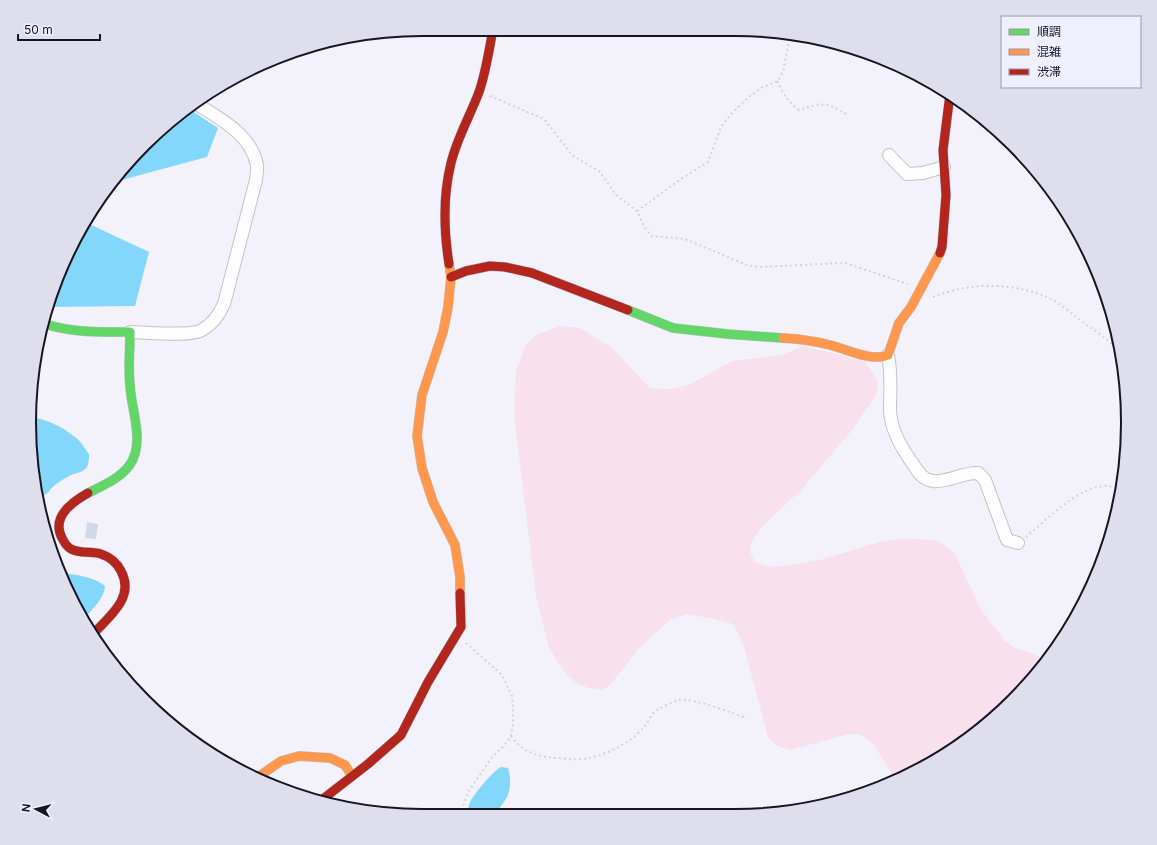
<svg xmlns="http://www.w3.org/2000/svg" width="1157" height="845" font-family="Inter,'Noto Sans JP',sans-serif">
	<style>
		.green { fill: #f8e0ed }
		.water { fill: #83d7fa }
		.building { fill: #d1d9e8 }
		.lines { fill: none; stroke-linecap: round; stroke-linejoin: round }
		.street-casing { stroke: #c3c2cc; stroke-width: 14 }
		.fast-casing { stroke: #c3c2cc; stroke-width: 10 }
		.slow-casing { stroke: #c3c2cc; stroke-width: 10 }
		.jam-casing { stroke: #c3c2cc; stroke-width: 10 }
		.path { stroke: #d3d3d5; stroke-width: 2; stroke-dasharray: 2 3; stroke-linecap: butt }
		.street { stroke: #fdfdfe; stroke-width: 12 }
		.fast { stroke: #63d668; stroke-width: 9 }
		.slow { stroke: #ff974d; stroke-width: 9 }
		.jam { stroke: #b3261e; stroke-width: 9 }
		.rim { fill: none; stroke: #161521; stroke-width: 2 }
	</style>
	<rect width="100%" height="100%" fill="#f3f2fa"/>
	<path class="green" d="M561,326L580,328L612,348L650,388L669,389L689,385L732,361L782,355L803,346L865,361L876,378L878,384L876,395L852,430L800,491L762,527L755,536L750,546V551L754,561L762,565L775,567L820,560L879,542L904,538L933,540L942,543L955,554L980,608L1005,641L1015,648L1029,652L1046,660L1030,682L974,735L896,780L873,744L860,734H849L790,750L775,745L768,737L744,647L735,627L730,623L715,619L686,614L670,620L640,647L610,685L602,690L589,688L579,685L566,674L549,648L536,596L514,416L516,372L526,344L538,334Z"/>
	<g class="water">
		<path d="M189,109L218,128L207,157L114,182L127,163Z"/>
		<path d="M87,223L149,252L135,306L48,307L69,249Z"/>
		<path d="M32,417C48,420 63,427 75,437C81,441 85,449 89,454C89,458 89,463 87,467C84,472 76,473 71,475C65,478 50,487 49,492L43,496L40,501L32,474Z"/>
		<path d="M58,571C74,576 92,575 105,586C104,599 93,608 85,618Z"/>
		<path d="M501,767L508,768C511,777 511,788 507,797C504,803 499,808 496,814L467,815C468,811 468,806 470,802C474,794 493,771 501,767Z"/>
	</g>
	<path class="building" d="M87,522L98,524L96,539L85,538Z"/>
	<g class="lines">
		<g class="street-casing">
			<g id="street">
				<path d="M889,155L907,174L923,173L944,167"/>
				<path d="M130,332C145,332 191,337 202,330C213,324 219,315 224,304L256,180C256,175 258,170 257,165C251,134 219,118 195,103"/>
				<path d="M888,355C892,374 890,392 890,411C891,430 902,449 913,464C918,472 923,480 933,481C947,483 963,472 978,473L985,480L1007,540L1018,543"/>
			</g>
		</g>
		<g class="fast-casing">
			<g id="fast">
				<path d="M628,310L673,328L727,334L783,338"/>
				<path d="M42,323C71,333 100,332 130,332C130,350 128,367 130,385C131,410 146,443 129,466C119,479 102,486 88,493"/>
			</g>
		</g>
		<g class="slow-casing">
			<g id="slow">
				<path d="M449,264L451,277L448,307L443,332L422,395L417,436L422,468L433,502L455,545L460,577V593"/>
				<path d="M783,338C799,339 815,341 830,345C847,349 871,362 888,355L899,323L911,307L940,253"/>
				<path d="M258,777L281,761L299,756L330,758L345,765L352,776"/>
			</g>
		</g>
		<g class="jam-casing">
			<g id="jam">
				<path d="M940,253L942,247L946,195L943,150L950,94"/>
				<path d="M449,264C444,232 443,195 451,163C457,138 470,116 479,92C486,72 489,50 493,29"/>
				<path d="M451,277L466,271L490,266L505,267L532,273L628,310"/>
				<path d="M88,493C72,502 51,517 62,538C64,542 67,547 71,549C80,554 92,551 101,554C110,557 117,563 121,571C135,597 110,616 94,633"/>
				<path d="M319,802L368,764L401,735L428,682L461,627L460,593"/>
			</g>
		</g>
		<g class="path">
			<path d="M777,81C783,93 788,102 799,110C824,102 825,102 848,115"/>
			<path d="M490,96L544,119L572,155L600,172L616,195L637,211L644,226L651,236L685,239L747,265L758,267L845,263L908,284"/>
			<path d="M637,211L684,177L708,162L721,127L731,114L750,96L761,88L778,81L783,72L790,36"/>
			<path d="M933,297C969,282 1013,282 1049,298C1060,303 1073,315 1084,323C1097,332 1112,341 1120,355"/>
			<path d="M1026,537C1045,521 1082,483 1109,486C1113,487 1117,489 1121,490"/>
			<path d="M511,736C521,751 538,757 556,758C563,758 572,760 580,759C601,758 630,744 644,727C648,723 650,717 654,712C658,709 674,701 679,700C694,698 731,713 747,718"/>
			<path d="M460,815L468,792L492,757L504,746L511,736L513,725V708L512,696L502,675L466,643"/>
		</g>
		<use href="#street" class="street"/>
		<use href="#fast" class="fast"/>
		<use href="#slow" class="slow"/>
		<use href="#jam" class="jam"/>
	</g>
	<path d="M0 0H1157V845H0ZM422 36H735A386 386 0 0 1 1121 422V423A386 386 0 0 1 735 809H422A386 386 0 0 1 36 423V422A386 386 0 0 1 422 36Z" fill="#dfdeec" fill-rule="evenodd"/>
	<path class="rim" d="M422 36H735A386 386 0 0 1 1121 422V423A386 386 0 0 1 735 809H422A386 386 0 0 1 36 423V422A386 386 0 0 1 422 36Z"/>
	<rect x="1001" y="16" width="140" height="72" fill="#f0effe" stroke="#9998a6"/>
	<rect x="1009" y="29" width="20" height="6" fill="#63d668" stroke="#9998a6"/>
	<text x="1037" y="36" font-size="12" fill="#161521">順調</text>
	<rect x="1009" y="49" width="20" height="6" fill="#ff974d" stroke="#9998a6"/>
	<text x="1037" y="56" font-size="12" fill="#161521">混雑</text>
	<rect x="1009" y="69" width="20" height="6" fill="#b3261e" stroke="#9998a6"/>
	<text x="1037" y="76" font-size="12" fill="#161521">渋滞</text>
	<g transform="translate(36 809) rotate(277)" stroke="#f0effe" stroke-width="3" paint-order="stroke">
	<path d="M0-3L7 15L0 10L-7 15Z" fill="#161521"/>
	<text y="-6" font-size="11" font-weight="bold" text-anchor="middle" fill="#161521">N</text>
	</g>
	<path d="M18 34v6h82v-6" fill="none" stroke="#161521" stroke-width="2"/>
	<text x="24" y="34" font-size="12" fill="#161521" stroke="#f0effe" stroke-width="3" paint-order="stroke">50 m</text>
</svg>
